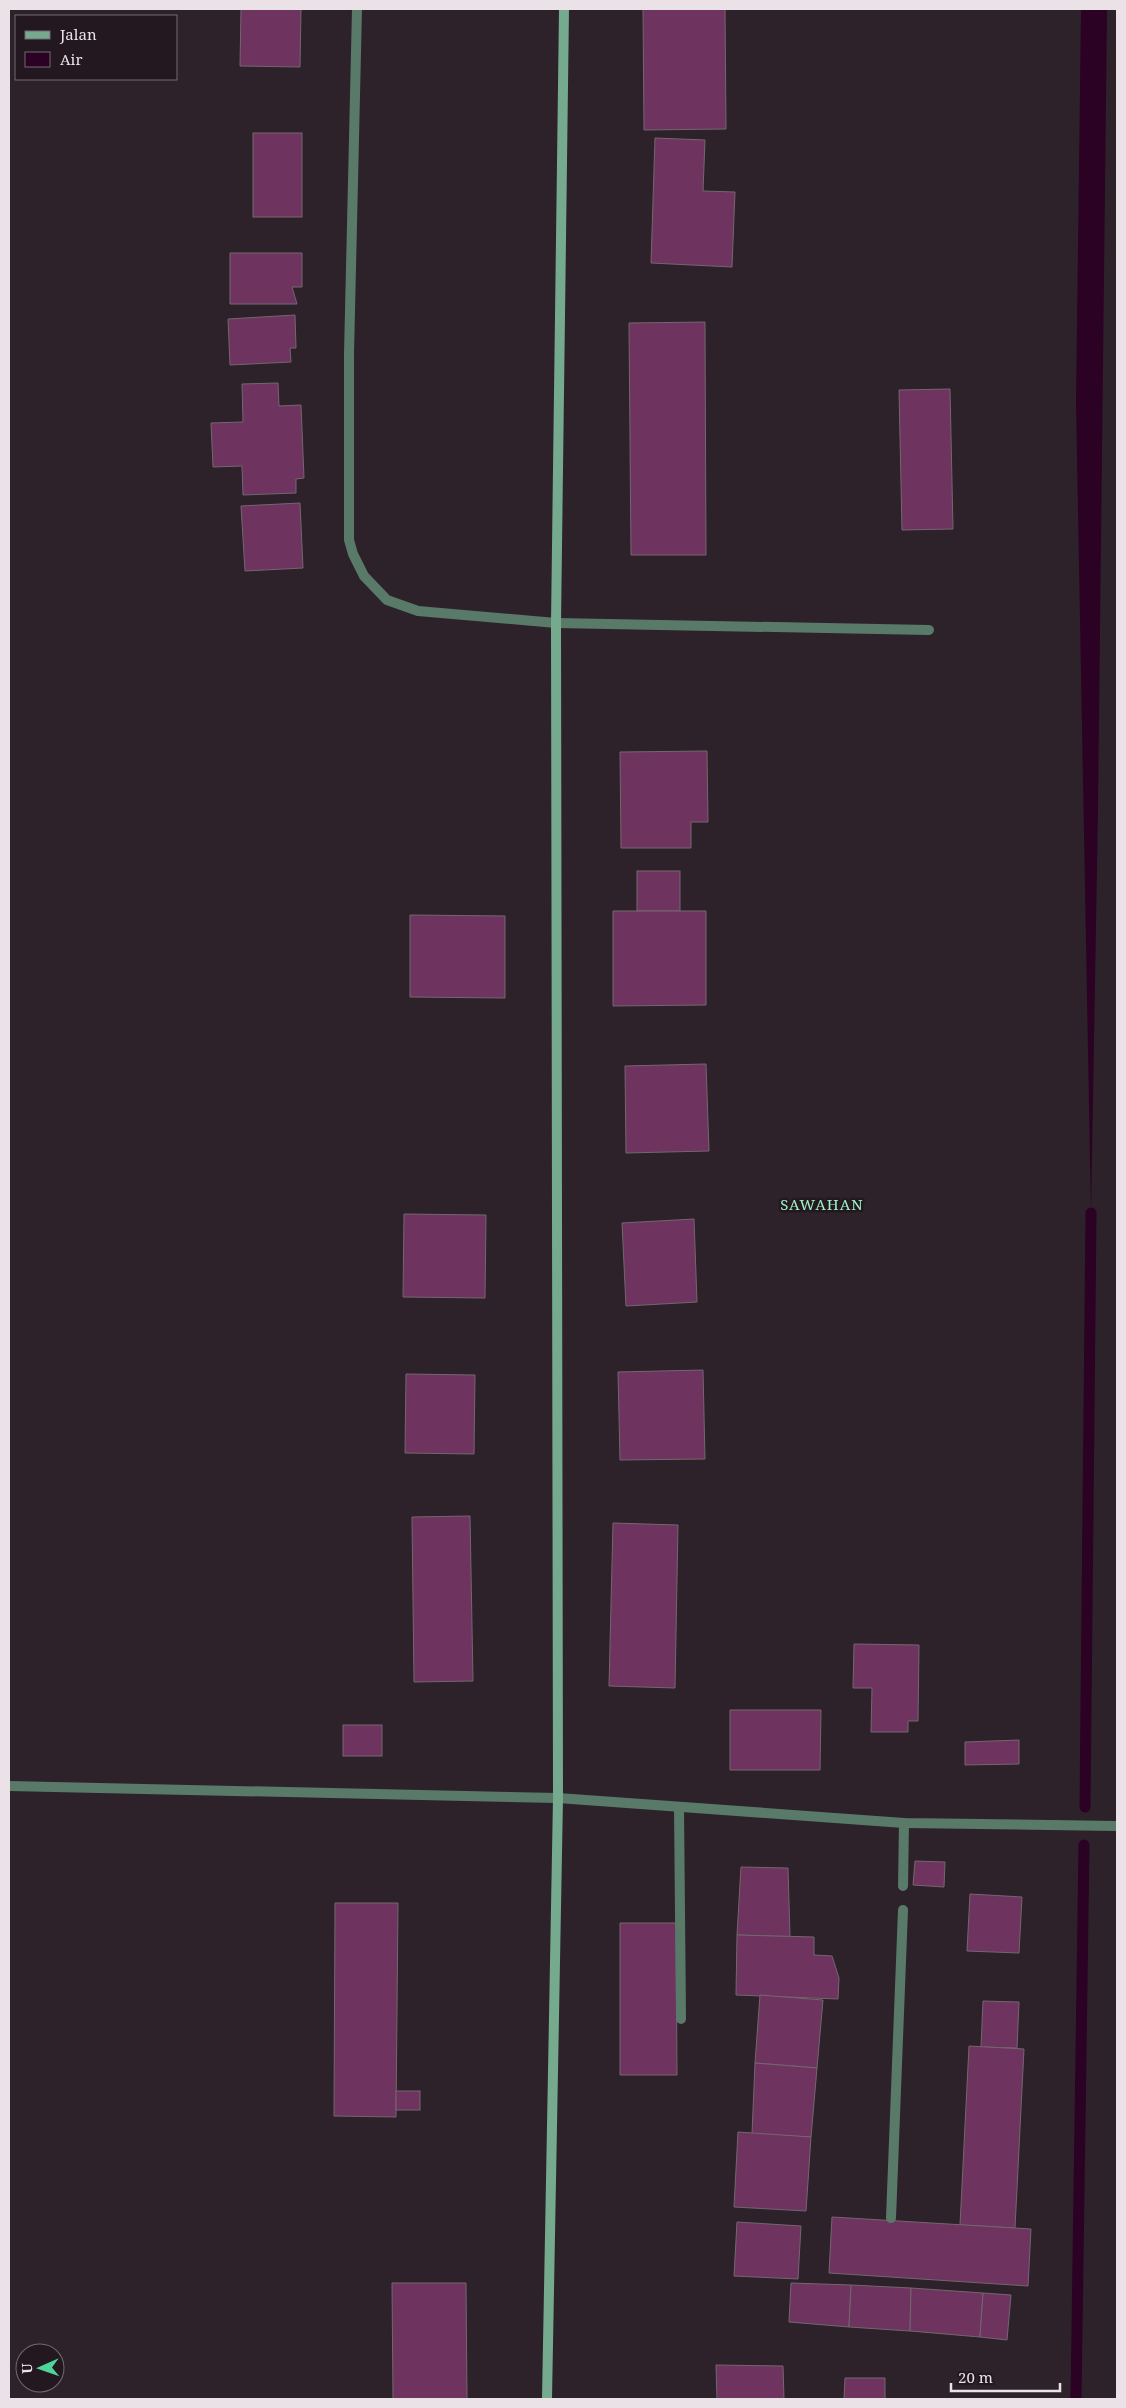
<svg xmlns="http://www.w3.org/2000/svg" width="1126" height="2408" font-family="'Noto Serif',serif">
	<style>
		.water { fill: #2b0223 }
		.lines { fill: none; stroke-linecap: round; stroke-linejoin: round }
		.stream { stroke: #2b0223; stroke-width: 11 }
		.building { fill: #6e345f; stroke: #746670 }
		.lane { stroke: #5a7a69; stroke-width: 10 }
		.street { stroke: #5a7a69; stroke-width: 10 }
		.secondary { stroke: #76aa8e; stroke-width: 10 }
		.labels { text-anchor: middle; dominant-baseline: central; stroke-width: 5; stroke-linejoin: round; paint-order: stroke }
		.quarter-label { font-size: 15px; letter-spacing: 1px; fill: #9eefc4; stroke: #231820 }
	</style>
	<rect width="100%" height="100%" fill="#2d222a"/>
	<path class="water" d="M1081,9H1107L1098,809L1091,1213L1076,403Z"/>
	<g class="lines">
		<g class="stream">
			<path d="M1085,1807L1091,1213"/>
			<path d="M1076,2399L1084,1845"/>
		</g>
	</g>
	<g class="building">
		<path d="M241,9H301L300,67L240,66Z"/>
		<path d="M643,9H725L726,129L644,130Z"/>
		<rect x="253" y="133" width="49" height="84"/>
		<path d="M655,138L705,140L703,191L735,192L732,267L651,263Z"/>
		<path d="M230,253H302V287H292L297,304H230Z"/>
		<path d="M295,315L296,348H290L291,362L230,365L228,319Z"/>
		<path d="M705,322L706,555H631L629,323Z"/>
		<path d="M278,383L279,406L301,405L304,478L296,479V493L243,495L242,466L213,467L211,423L243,422L242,384Z"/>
		<path d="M950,389L953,529L902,530L899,390Z"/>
		<path d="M300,503L303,568L245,571L241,506Z"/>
		<path d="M707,751L708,822H691V848H621L620,752Z"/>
		<rect x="637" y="871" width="43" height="40"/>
		<path d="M613,911H706V1005L613,1006Z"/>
		<path d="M410,915L505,916V998L410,997Z"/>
		<path d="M706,1064L709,1151L626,1153L625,1066Z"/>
		<path d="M404,1214L486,1215L485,1298L403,1297Z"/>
		<path d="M694,1219L697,1302L626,1306L622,1223Z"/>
		<path d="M703,1370L705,1459L620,1460L618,1372Z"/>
		<path d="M406,1374L475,1375L474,1454L405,1453Z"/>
		<path d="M470,1516L473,1681L414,1682L412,1517Z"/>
		<path d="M613,1523L678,1525L675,1688L609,1686Z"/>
		<path d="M854,1644L919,1645L918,1721H908V1732H871L872,1688H853Z"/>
		<path d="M730,1710H821L820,1770H730Z"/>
		<rect x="343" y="1725" width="39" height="31"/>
		<path d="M1019,1740V1764L965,1765V1742Z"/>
		<path d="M915,1861L945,1862L944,1887L913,1885Z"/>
		<path d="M741,1867L788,1868L790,1937L737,1935Z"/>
		<path d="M970,1894L1022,1897L1019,1953L967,1951Z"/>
		<path d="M335,1903H398L396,2117L334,2116Z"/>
		<path d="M620,1923H676L677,2075H620Z"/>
		<path d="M737,1935L814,1937V1955L832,1956L839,1978L838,1999L736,1995Z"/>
		<path d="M760,1995L823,2000L817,2068L755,2063Z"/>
		<path d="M983,2001L1019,2002L1017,2048L981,2047Z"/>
		<path d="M969,2046L1024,2049L1015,2228L960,2225Z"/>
		<path d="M755,2063L817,2068L811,2137L752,2134Z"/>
		<rect x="396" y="2091" width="24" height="19"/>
		<path d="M738,2132L811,2137L806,2211L734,2207Z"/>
		<path d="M832,2217L1031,2229L1028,2286L829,2273Z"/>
		<path d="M737,2222L801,2226L798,2279L734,2276Z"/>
		<path d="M392,2283H466L467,2399H393Z"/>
		<path d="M791,2283L851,2285L849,2327L789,2322Z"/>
		<path d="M851,2285L911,2288L910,2331L849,2327Z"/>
		<path d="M911,2288L983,2293L980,2337L910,2331Z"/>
		<path d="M983,2293L1011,2295L1007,2340L980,2337Z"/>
		<path d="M716,2365L783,2366L784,2399H717Z"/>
		<path d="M845,2378H885V2399H844Z"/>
	</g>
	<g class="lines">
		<g class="lane">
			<path d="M556,623L929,630"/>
			<path d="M679,1807L681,2019"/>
			<path d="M903,1886L904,1823"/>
			<path d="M891,2218L903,1910"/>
		</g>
		<g class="street">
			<path d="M357,9L349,354V540L353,554L364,576L387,600L418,611L556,623"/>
			<path d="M9,1786L558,1798L904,1823L1117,1826"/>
		</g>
		<path class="secondary" d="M547,2399L558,1798L556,623L564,9"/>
	</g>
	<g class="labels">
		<g class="quarter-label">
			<text x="822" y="1204">SAWAHAN</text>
		</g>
	</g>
	<rect width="1126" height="2408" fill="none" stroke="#eae2e7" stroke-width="20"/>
	<rect x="15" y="15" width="162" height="65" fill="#231820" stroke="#736970"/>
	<rect x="25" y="31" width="25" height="8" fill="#76aa8e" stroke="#736970"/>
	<text x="60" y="40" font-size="15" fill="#eae2e7">Jalan</text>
	<rect x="25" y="52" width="25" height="15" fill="#2b0223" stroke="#736970"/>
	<text x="60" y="65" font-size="15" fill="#eae2e7">Air</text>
	<g transform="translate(40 2368) rotate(268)"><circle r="24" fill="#231820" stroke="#736970"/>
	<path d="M0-4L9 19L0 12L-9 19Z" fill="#50d398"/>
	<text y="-8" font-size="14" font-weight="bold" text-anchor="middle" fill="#eae2e7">U</text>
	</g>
	<path d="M951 2383v8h109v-8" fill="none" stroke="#eae2e7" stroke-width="2.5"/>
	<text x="958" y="2383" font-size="15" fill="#eae2e7" stroke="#231820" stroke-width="4" paint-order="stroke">20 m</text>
</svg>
